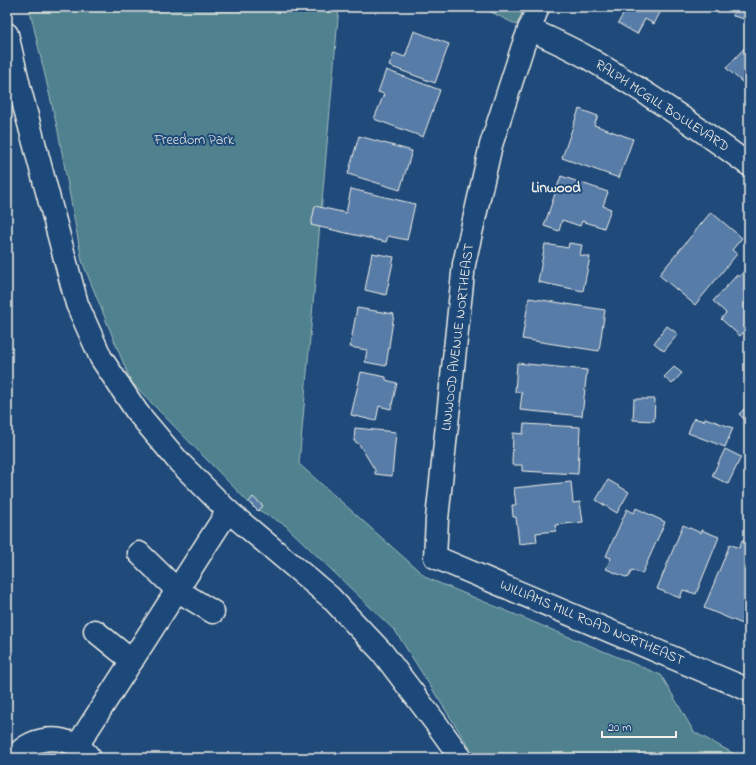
<svg xmlns="http://www.w3.org/2000/svg" width="756" height="765" font-family="'Indie Flower',sans-serif">
	<style>
		.green { fill: #4f828e; stroke: #a2babb }
		.building { fill: #577ba7; stroke: #f4f1e8 }
		.lines { fill: none; stroke-linecap: round; stroke-linejoin: round }
		.minor-casing { stroke: #f4f1e8; stroke-width: 25 }
		.highway-casing { stroke: #f4f1e8; stroke-width: 25 }
		.minor { stroke: #1f4a7a; stroke-width: 22 }
		.highway { stroke: #1f4a7a; stroke-width: 22 }
		.labels { text-anchor: middle; dominant-baseline: central; stroke-width: 4; stroke-linejoin: round; paint-order: stroke }
		.street-label { font-size: 14px; fill: #f4f1e8; stroke: #1f4a7a }
		.park-label { font-size: 14px; fill: #dbe0da; stroke: #1f4a7a }
		.neighbourhood-label { font-size: 15px; font-weight: bold; fill: #f4f1e8; stroke: #1f4a7a }
	</style>
	<rect width="100%" height="100%" fill="#1f4a7a"/>
	<filter id="ink" filterUnits="userSpaceOnUse"><feTurbulence type="fractalNoise" baseFrequency=".025" numOctaves="2"/><feDisplacementMap in="SourceGraphic" scale="8" xChannelSelector="R" yChannelSelector="G"/><feConvolveMatrix kernelMatrix="1 2 1 2 8 2 1 2 1" color-interpolation-filters="sRGB"/></filter>
	<g filter="url(#ink)">
		<g class="green">
			<path d="M29,7H339L299,464L427,578L661,675L694,732L742,758H476L396,632L285,525L253,507L131,382L82,261L58,131Z"/>
			<path d="M481,7H524L517,25Z"/>
			<path d="M61,754L73,758H43L50,755Z"/>
		</g>
		<g class="building">
			<path d="M625,7H658L662,9L654,24L645,19L637,34L618,23L627,8Z"/>
			<path d="M734,7H748L745,19L733,16Z"/>
			<path d="M414,31L449,44L435,83L389,66L394,53L405,57Z"/>
			<path d="M749,43V88L726,68Z"/>
			<path d="M386,70L440,90L423,137L374,119L384,94L378,92Z"/>
			<path d="M579,109L598,116L594,125L633,139L619,178L562,158Z"/>
			<path d="M359,136L412,151L400,190L348,174Z"/>
			<path d="M561,176L608,192L603,206L611,209L604,228L582,221L580,226L562,220L559,231L544,226Z"/>
			<path d="M351,189L415,204L407,240L388,236L386,242L311,225L315,206L346,213Z"/>
			<path d="M711,212L742,238L732,250L737,254L695,305L659,275Z"/>
			<path d="M569,243L582,245L580,255L590,257L583,291L538,282L545,244L568,248Z"/>
			<path d="M372,253L394,257L386,295L365,290Z"/>
			<path d="M749,265V326L740,336L721,319L726,313L713,301L737,275L739,277Z"/>
			<path d="M529,298L605,310L599,351L522,339Z"/>
			<path d="M357,308L394,314L386,366L365,362L367,350L350,347Z"/>
			<path d="M667,326L678,334L664,351L654,343Z"/>
			<path d="M517,363L587,370L582,416L520,410L522,393L515,392Z"/>
			<path d="M674,367L682,373L672,384L664,377Z"/>
			<path d="M361,372L386,377V380L397,383L391,409L379,406L376,421L351,415Z"/>
			<path d="M634,399H655L654,421L633,420Z"/>
			<path d="M749,404V420L747,422L739,414Z"/>
			<path d="M694,418L704,421L705,418L733,428L725,447L688,433Z"/>
			<path d="M524,424L580,427L578,474L522,471V465H512L513,433L523,434Z"/>
			<path d="M749,424V434L744,429Z"/>
			<path d="M355,428L396,432L392,476L375,474V470L359,444L354,441Z"/>
			<path d="M725,449L741,457L728,484L712,476Z"/>
			<path d="M608,480L629,492L617,513L596,500Z"/>
			<path d="M571,482L573,503L580,502L583,522L555,525L556,531L536,533L537,542L519,544L516,517H513L512,505H516L514,488Z"/>
			<path d="M253,497L263,506L258,511L249,502Z"/>
			<path d="M636,508L665,522L642,574L632,570L628,578L606,569L611,558L606,556L627,509L634,513Z"/>
			<path d="M683,525L701,533V530L719,537L696,594L683,590L680,598L657,589Z"/>
			<path d="M742,540L749,543V615L745,625L704,608L730,544L739,548Z"/>
		</g>
		<g class="lines">
			<g class="minor-casing">
				<g id="minor">
					<path d="M538,7L523,46L491,145L464,264L437,519L435,557L749,690"/>
					<path d="M529,29C551,39 574,49 595,62C648,93 699,128 749,165"/>
					<path d="M139,553L177,590L213,612"/>
					<path d="M95,631L132,661"/>
					<path d="M77,746L228,511"/>
					<path d="M14,758C32,733 72,733 90,758"/>
				</g>
			</g>
			<g class="highway-casing">
				<path id="highway" d="M7,34L20,90L77,304L101,358L137,412L179,462L228,511L330,597L382,652L435,722L461,758"/>
			</g>
			<use href="#minor" class="minor"/>
			<use href="#highway" class="highway"/>
		</g>
	</g>
	<g class="labels">
		<g class="street-label">
			<text transform="translate(662 106) rotate(33)">RALPH MCGILL BOULEVARD</text>
			<text transform="translate(458 337) rotate(-83)">LINWOOD AVENUE NORTHEAST</text>
			<text transform="translate(592 623) rotate(23)">WILLIAMS MILL ROAD NORTHEAST</text>
		</g>
		<g class="park-label">
			<text x="194" y="140">Freedom Park</text>
		</g>
		<g class="neighbourhood-label">
			<text x="556" y="188">Linwood</text>
		</g>
	</g>
	<rect width="756" height="765" fill="none" stroke="#1f4a7a" stroke-width="24"/>
	<rect x="12" y="12" width="732" height="741" fill="none" stroke="#f4f1e8" stroke-width="1.5" filter="url(#ink)"/>
	<path d="M602 731v6h74v-6" fill="none" stroke="#f4f1e8" stroke-width="2"/>
	<text x="608" y="731" font-size="12" fill="#f4f1e8" stroke="#1f4a7a" stroke-width="3" paint-order="stroke">20 m</text>
</svg>
